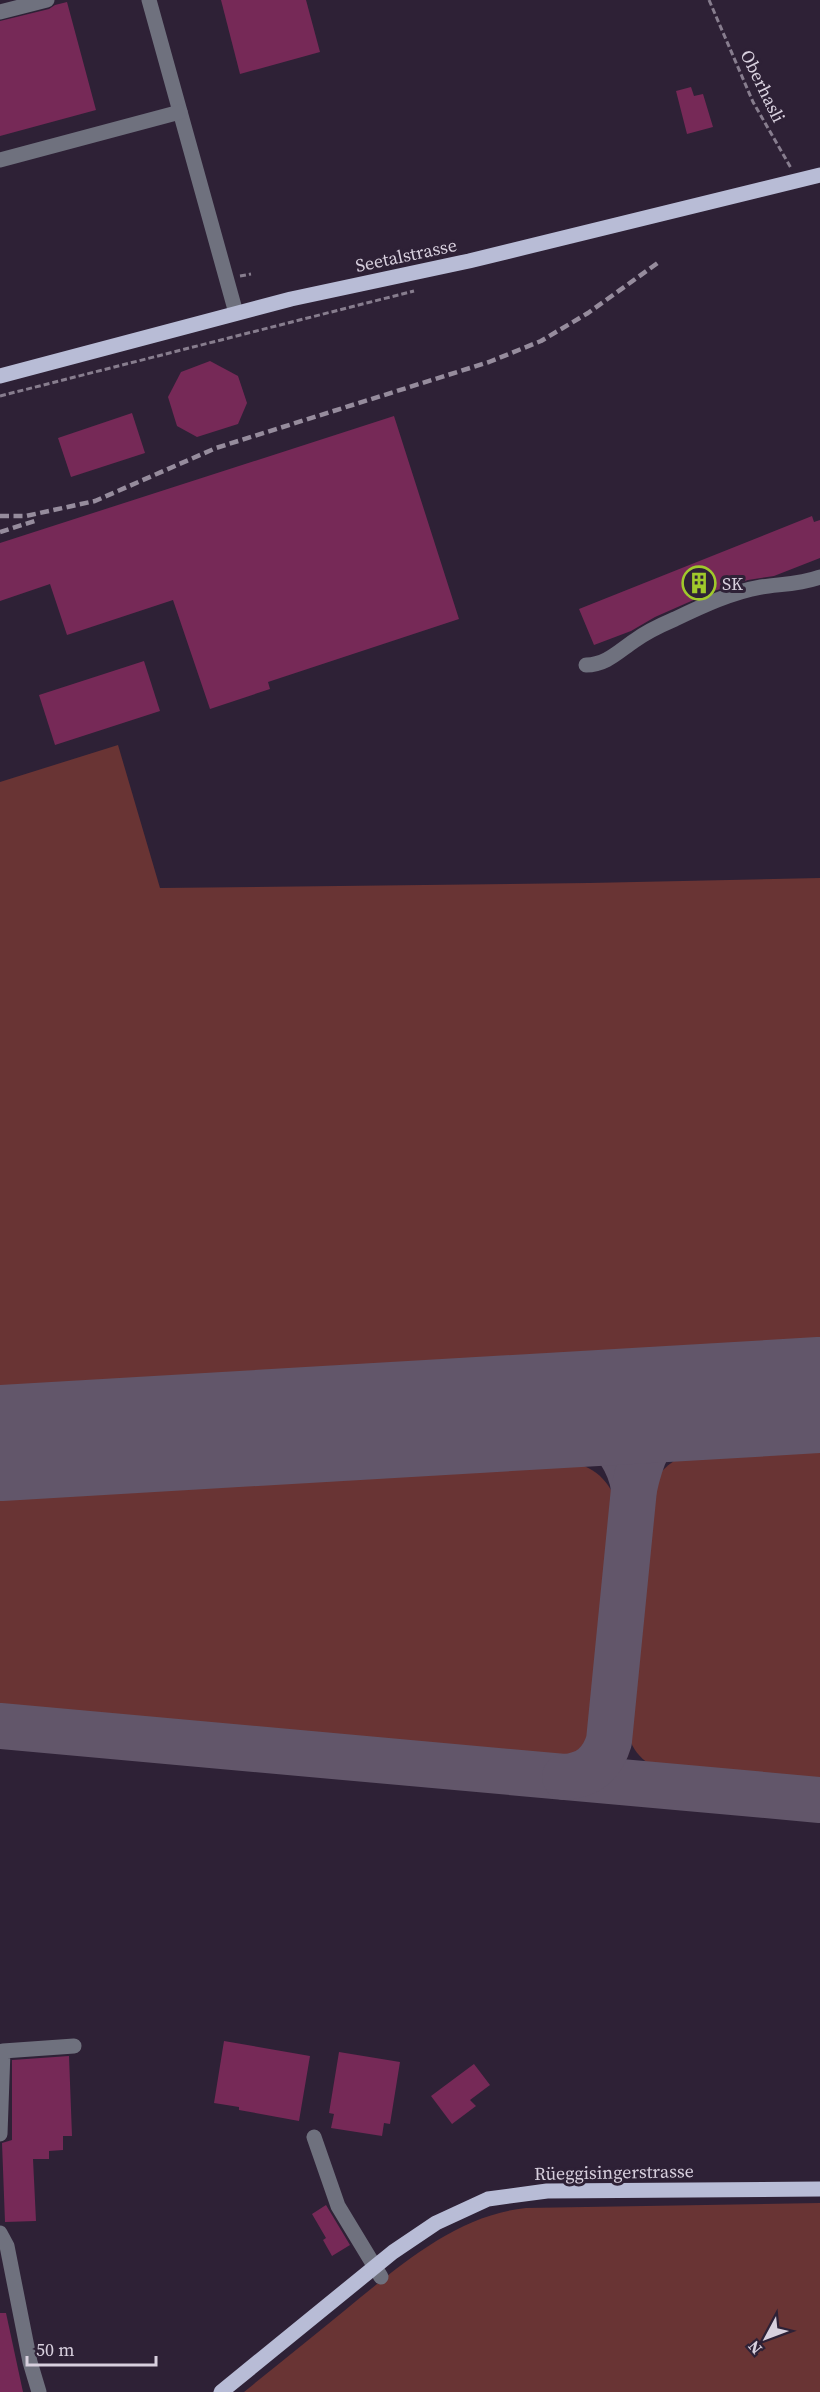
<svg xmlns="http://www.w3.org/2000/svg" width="820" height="2392" font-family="'Source Serif 4',serif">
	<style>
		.green { fill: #693434 }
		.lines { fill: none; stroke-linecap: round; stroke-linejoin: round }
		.taxiway { stroke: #62566a; stroke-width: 46 }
		.runway { stroke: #62566a; stroke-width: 116 }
		.building { fill: #762957 }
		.path { stroke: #877d8e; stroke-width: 3; stroke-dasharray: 6 3; stroke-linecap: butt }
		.minor { stroke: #6f717e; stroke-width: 15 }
		.major { stroke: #b8bcd6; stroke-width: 15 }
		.rail { stroke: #968c9d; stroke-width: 4.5; stroke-dasharray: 9 4.5; stroke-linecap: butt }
		.labels { text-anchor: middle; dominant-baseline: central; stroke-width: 6; stroke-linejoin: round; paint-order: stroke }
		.street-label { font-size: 18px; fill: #d8d0de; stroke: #2e2136 }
		.poi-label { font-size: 18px; fill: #d8d0de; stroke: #2e2136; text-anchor: start }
	</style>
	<rect width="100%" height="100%" fill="#2e2136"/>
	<g class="green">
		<path d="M118,745L160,888L589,883L820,878V1343L0,1391V782Z"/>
		<path d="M820,1446V1786L666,1773C639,1761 628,1748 626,1718L649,1492C656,1474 668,1463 686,1454Z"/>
		<path d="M570,1461C597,1468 614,1484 618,1512L597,1723C588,1749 570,1759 545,1763L0,1714V1495Z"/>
		<path d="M820,2203V2392H244C277,2365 311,2338 344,2311C397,2268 455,2215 526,2208Z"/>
	</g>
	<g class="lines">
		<g class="taxiway">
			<path d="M555,1411C567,1414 580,1416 591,1423C613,1436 631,1464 634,1489"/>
			<path d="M0,1726L820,1800"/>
			<path d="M565,1777C588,1775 602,1764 609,1741L634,1489C649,1419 674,1412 740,1400"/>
		</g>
		<path class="runway" d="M0,1443L820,1395"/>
	</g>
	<g class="building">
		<path d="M221,0H306L320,52L240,74Z"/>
		<path d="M67,2L96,110L0,136V21L49,9L55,5Z"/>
		<path d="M691,87L694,96L703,94L713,127L687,134L676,91Z"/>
		<path d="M210,361L238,376L247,403L238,424L197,437L177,426L168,397L181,372Z"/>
		<path d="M132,413L145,453L71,477L58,438Z"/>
		<path d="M394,416L459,619L268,682L270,689L210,709L173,600L67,635L50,584L0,601V543Z"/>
		<path d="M812,516L814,522L820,520V558L774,576L748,580L714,591L655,617L631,631L594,645L579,609Z"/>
		<path d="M144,661L160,711L55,745L39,695Z"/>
		<path d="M224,2041L310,2056L299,2121L239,2110V2107L214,2103Z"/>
		<path d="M339,2052L400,2062L390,2124L384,2123L382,2136L331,2128L334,2114L329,2113Z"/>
		<path d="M69,2056L72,2136H63V2150L49,2151V2159H33L36,2221L5,2222L2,2143L12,2140V2060Z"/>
		<path d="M474,2064L490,2085L470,2100L476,2106L452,2124L431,2096Z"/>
		<path d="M326,2205L350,2245L332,2256L323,2240L326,2238L312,2214Z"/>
		<path d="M0,2313H6L23,2392H0Z"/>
	</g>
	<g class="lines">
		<g class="path">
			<path d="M709,0L753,102L791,168"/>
			<path d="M240,276L251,274"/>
			<path d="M0,396L414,291"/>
		</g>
		<g class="minor">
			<path d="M149,0L236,313"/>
			<path d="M0,12L47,0"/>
			<path d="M0,160L180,112"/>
			<path d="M586,665C606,665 619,651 634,641C646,632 661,625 675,619C702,606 732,592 761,587C781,584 801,584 820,577"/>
			<path d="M0,2134L3,2051L74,2046"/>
			<path d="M314,2137L338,2206L381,2277"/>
			<path d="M0,2233L7,2246L30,2362L39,2392"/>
		</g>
		<g class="major">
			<path d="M0,376L291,299L469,261L820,175"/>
			<path d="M221,2392L393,2252L436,2223L488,2199L547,2191L820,2189"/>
		</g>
		<g class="rail">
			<path d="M0,516H26L95,501L216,448L489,362L541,341L588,313L659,262"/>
			<path d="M0,532L38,520"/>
		</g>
	</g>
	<defs>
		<g id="building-ring" transform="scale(1.725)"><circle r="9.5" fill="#2e2136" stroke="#a0c92b" stroke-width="1.5"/><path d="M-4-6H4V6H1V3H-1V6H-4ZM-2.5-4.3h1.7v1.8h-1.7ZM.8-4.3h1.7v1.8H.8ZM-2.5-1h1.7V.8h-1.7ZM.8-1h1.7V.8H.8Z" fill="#a0c92b"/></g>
	</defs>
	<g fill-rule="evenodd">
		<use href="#building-ring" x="699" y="583"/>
	</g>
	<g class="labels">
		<g class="street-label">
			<text transform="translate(763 86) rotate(64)">Oberhasli</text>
			<text transform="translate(406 255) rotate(-12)">Seetalstrasse</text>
			<text transform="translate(614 2172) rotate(-1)">Rüeggisingerstrasse</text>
		</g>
		<g class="poi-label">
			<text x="722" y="583">SK</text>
		</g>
	</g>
	<g transform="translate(766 2338) rotate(229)" stroke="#2e2136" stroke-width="4.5" paint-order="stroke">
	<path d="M0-4.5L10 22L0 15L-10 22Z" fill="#d8d0de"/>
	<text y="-9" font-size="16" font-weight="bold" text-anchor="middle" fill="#d8d0de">N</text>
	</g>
	<path d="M27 2356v9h129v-9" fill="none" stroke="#d8d0de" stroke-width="3"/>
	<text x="36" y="2356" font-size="18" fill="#d8d0de" stroke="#2e2136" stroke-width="4.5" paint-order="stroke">50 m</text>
</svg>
